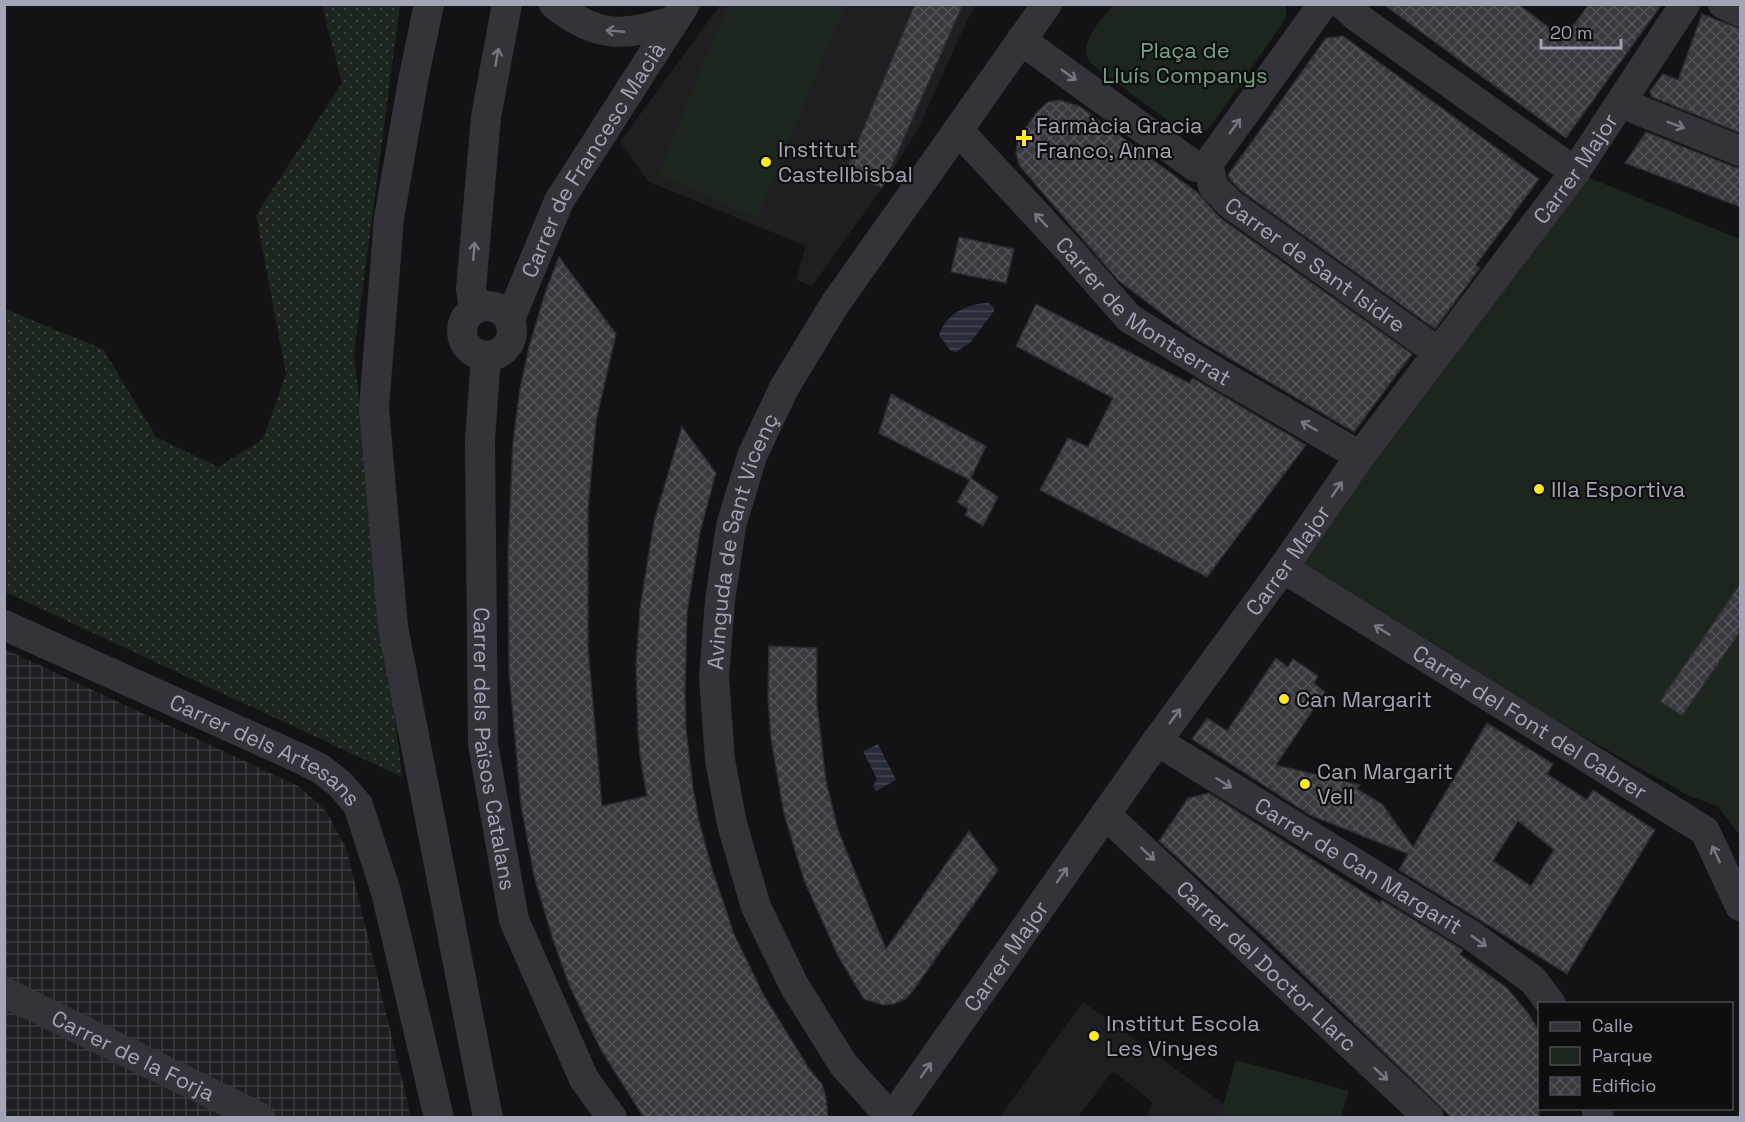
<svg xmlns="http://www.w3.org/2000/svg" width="1745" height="1122" font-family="'Space Grotesk',sans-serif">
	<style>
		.built { fill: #1f1f22 }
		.industrial { fill: url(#industrial-grid) }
		.grass { fill: url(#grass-dots) }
		.park { fill: #1d251f }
		.water { fill: url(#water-rules) }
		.building { fill: url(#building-cross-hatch); stroke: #2d2c31; stroke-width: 1.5; fill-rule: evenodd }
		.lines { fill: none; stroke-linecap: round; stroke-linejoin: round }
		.minor { stroke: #34333a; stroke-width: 30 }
		.oneway { stroke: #777784 }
		.poi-dot { fill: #ffea20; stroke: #0e0e0f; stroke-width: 2 }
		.labels { text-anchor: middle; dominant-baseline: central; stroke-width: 4.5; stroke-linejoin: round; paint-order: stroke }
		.park-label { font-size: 22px; fill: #78a385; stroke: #0e0e0f }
		.poi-label { font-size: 22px; fill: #a3a4b6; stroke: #0e0e0f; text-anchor: start }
		.street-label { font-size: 22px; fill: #a3a4b6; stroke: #0e0e0f }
	</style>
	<defs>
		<pattern id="industrial-grid" width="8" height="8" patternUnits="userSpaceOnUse" patternTransform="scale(1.5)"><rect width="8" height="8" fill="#1f1f22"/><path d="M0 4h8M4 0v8" fill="none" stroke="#3c3d40"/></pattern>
		<pattern id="grass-dots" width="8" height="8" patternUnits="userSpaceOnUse" patternTransform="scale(1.5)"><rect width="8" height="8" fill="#1d251f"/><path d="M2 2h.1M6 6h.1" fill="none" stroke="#3b423d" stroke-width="1.8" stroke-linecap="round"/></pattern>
		<pattern id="water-rules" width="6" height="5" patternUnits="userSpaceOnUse" patternTransform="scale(1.5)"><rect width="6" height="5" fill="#282d39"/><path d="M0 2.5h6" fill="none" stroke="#444853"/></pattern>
		<pattern id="building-cross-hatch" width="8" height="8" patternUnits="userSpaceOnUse" patternTransform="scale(1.5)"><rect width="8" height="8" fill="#3a3940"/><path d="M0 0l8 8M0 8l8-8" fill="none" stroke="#535359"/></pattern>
	</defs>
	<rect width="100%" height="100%" fill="#131315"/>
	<g class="built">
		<path d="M720,5H976L969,16L918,129L882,188L812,286L796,280L806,246L649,182L620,142Z"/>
		<path d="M1083,1002L1224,1104L1220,1117H1147L1152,1102L1113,1071L1078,1117L999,1118Z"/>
	</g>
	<path class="industrial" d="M5,649L300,787L326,811L347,850L411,1117L5,1118Z"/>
	<path class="grass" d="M322,5H400L354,354L402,777L5,592V309L103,349L156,437L218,467L263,439L286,374L256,215L342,83Z"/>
	<g class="park">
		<path d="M728,4L845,5L757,218L658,174Z"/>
		<path d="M1113,5L1286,4V18L1211,126C1201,134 1196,137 1184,132L1100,71C1097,68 1092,65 1089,61C1078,42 1103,18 1113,5Z"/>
		<path d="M1575,172L1740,239V835L1717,806L1689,796L1283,568Z"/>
		<path d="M1236,1060L1349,1091L1341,1117H1220Z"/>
	</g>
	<g class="water">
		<path d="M988,303L994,307V311L970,343L956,352L950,350L939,335C946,314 966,304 988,303Z"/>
		<path d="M878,744L896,780L876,791L873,786L877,779L863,751Z"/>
	</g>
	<g class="building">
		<path d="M915,4H963L882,188L845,173Z"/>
		<path d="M1383,4H1518L1564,39L1589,4H1662L1566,138Z"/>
		<path d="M1702,14L1740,29V133L1652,97L1650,91L1663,74L1678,80Z"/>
		<path d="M1343,36L1539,179L1476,265L1480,268L1435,329L1240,190L1229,178L1228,175L1326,38Z"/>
		<path d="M1059,100L1079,106L1198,193L1219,217L1412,354L1354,432L1193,337L1119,281L1072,227L1019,165L1016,153L1018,138L1038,111L1048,102Z"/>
		<path d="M1646,132L1734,167L1740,168V207L1625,163Z"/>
		<path d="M959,237L1014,249L1006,283L951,272Z"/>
		<path d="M559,257L616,334L596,421L588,509V647L602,806L647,796L640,756L638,731L636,665L640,609L654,521L682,427L716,473L700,532L687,613L685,693L686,729L693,788L699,821L712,869L734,934L763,994L808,1067L822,1084L826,1097L828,1118H644L601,1050L570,987L553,940L534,876L521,805L509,672L508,552L513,442L520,389L529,347L546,290Z"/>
		<path d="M1036,304L1189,383L1193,378L1306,445L1207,577L1040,490L1068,438L1088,447L1113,398L1016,346Z"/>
		<path d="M891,394L986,446L971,478L998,497L983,526L965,515L968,509L957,502L970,480L879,433Z"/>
		<path d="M1740,584V632L1682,716L1660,701Z"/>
		<path d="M769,646L817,648V705L826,781L838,830L886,949L969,831L998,870L912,992L905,999L894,1004L883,1005L864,999L838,956L804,880L784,814L771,739L768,697Z"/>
		<path d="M1276,658L1288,667L1293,659L1318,676L1314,683L1325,692L1276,765L1360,785L1357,789L1382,804L1413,847L1487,723L1553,764L1547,774L1587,800L1593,790L1655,830L1567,974L1399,870L1408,854L1310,815L1192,739L1207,718L1227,731ZM1518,821L1554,850L1531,886L1493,861Z"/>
		<path d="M1209,793L1380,903L1382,900L1461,949L1463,950L1460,954L1507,988L1528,1013L1539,1031V1118H1452L1276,948L1159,841L1188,798Z"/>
	</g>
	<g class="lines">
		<g class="minor">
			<path d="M429,4L413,81L389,218L374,408L393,627L488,1118"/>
			<path d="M554,4C596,38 623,37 672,21"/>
			<path d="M1342,4L1357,17L1575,172"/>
			<path d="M1723,4L1740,12"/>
			<path d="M1021,40L1196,167L1208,164L1323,4"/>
			<path d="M1621,103L1740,151"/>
			<path id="s1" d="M958,130L1071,252L1129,318L1221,375L1360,456"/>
			<path id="s2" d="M1208,164L1213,186L1229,203L1438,352"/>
			<circle cx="487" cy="331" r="25"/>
			<path d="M474,309L471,289L486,117L507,4"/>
			<path id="s3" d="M510,319L559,201L685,4"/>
			<path id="s4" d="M486,356L480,440L483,744L514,920L584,1079L612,1118"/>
			<path id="s5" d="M1283,568L1705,831L1740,906"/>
			<path id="s6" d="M4,625L299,758L321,769L340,784L358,805L386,892L439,1118"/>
			<path id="s7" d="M1157,741L1471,935L1533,980L1551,1004"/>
			<path id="s8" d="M1105,814L1429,1118"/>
			<path id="s9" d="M4,992L261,1118"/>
			<path d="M1596,1108L1599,1118"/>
			<path id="s10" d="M891,1118L843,1064L795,987L756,907L732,824L720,760L714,677L720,601L731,526L752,456L784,388L835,304L1047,4"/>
			<path id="s11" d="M892,1118L1157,741L1283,568L1360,456L1575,172L1685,4"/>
		</g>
	</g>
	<defs><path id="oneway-shaft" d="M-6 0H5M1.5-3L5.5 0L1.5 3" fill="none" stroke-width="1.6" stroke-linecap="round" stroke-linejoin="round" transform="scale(1.5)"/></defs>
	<g class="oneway">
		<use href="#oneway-shaft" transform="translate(615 31) rotate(-175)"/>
		<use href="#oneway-shaft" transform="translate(497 57) rotate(-80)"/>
		<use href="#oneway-shaft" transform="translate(1069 75) rotate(36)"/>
		<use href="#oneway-shaft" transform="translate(1676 125) rotate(21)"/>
		<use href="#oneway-shaft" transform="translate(1235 126) rotate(-54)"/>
		<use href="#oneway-shaft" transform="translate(1041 220) rotate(-133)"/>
		<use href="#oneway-shaft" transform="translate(474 251) rotate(-85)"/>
		<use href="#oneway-shaft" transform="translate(1309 426) rotate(-150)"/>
		<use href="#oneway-shaft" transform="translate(1337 489) rotate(-56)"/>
		<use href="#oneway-shaft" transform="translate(1382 630) rotate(-148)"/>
		<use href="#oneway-shaft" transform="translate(1175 716) rotate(-54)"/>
		<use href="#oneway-shaft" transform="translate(1224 783) rotate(32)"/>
		<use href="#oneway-shaft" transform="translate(1148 854) rotate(43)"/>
		<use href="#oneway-shaft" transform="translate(1716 854) rotate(-115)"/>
		<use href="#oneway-shaft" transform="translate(1062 875) rotate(-55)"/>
		<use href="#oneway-shaft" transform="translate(1479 941) rotate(36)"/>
		<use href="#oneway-shaft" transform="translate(926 1070) rotate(-55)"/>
		<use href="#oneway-shaft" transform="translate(1381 1074) rotate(43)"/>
	</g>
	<g class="poi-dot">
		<path d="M1021 129h6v6h6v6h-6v6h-6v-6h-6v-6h6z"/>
		<circle cx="766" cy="162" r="6"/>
		<circle cx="1539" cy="489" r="6"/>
		<circle cx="1284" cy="699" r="6"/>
		<circle cx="1305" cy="784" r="6"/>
		<circle cx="1094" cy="1036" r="6"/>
	</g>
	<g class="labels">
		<g class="park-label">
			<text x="1185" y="50">Plaça de<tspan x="1185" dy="25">Lluís Companys</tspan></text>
		</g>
		<g class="poi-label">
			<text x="1036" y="125">Farmàcia Gracia<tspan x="1036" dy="25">Franco, Anna</tspan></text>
			<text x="778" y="149">Institut<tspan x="778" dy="25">Castellbisbal</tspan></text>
			<text x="1551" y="489">Illa Esportiva</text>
			<text x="1296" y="699">Can Margarit</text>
			<text x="1317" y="771">Can Margarit<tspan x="1317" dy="25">Vell</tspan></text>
			<text x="1106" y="1023">Institut Escola<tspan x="1106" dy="25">Les Vinyes</tspan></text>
		</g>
		<g class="street-label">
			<text stroke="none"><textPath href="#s3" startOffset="180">Carrer de Francesc Macià</textPath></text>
			<text stroke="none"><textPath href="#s11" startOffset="1170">Carrer Major</textPath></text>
			<text stroke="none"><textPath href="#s2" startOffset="152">Carrer de Sant Isidre</textPath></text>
			<text stroke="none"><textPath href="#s1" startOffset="261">Carrer de Montserrat</textPath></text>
			<text stroke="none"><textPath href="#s10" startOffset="626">Avinguda de Sant Vicenç</textPath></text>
			<text stroke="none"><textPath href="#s11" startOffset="684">Carrer Major</textPath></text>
			<text stroke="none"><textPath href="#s5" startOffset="291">Carrer del Font del Cabrer</textPath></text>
			<text stroke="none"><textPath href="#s4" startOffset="394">Carrer dels Països Catalans</textPath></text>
			<text stroke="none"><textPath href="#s6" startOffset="290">Carrer dels Artesans</textPath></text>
			<text stroke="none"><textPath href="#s7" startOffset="237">Carrer de Can Margarit</textPath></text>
			<text stroke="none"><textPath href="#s11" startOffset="198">Carrer Major</textPath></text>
			<text stroke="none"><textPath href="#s8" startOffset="222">Carrer del Doctor Llarc</textPath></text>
			<text stroke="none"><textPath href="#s9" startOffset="144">Carrer de la Forja</textPath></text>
		</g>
	</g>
	<rect width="1745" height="1122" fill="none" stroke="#a3a4b6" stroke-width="12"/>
	<rect x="1538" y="1002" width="195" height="108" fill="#0e0e0f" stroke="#4a4a52" stroke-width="1.5"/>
	<rect x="1550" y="1022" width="30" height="9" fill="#34333a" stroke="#4a4a52" stroke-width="1.5"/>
	<text x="1592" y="1032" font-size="18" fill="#a3a4b6">Calle</text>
	<rect x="1550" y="1047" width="30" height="18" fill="#1d251f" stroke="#4a4a52" stroke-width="1.5"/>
	<text x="1592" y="1062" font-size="18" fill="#a3a4b6">Parque</text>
	<rect x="1550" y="1077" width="30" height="18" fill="url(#building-cross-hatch)" stroke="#4a4a52" stroke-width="1.5"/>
	<text x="1592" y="1092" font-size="18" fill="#a3a4b6">Edificio</text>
	<path d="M1541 39v9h80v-9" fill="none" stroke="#a3a4b6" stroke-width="3"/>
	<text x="1550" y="39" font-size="18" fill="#a3a4b6" stroke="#0e0e0f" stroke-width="4.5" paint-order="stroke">20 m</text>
</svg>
